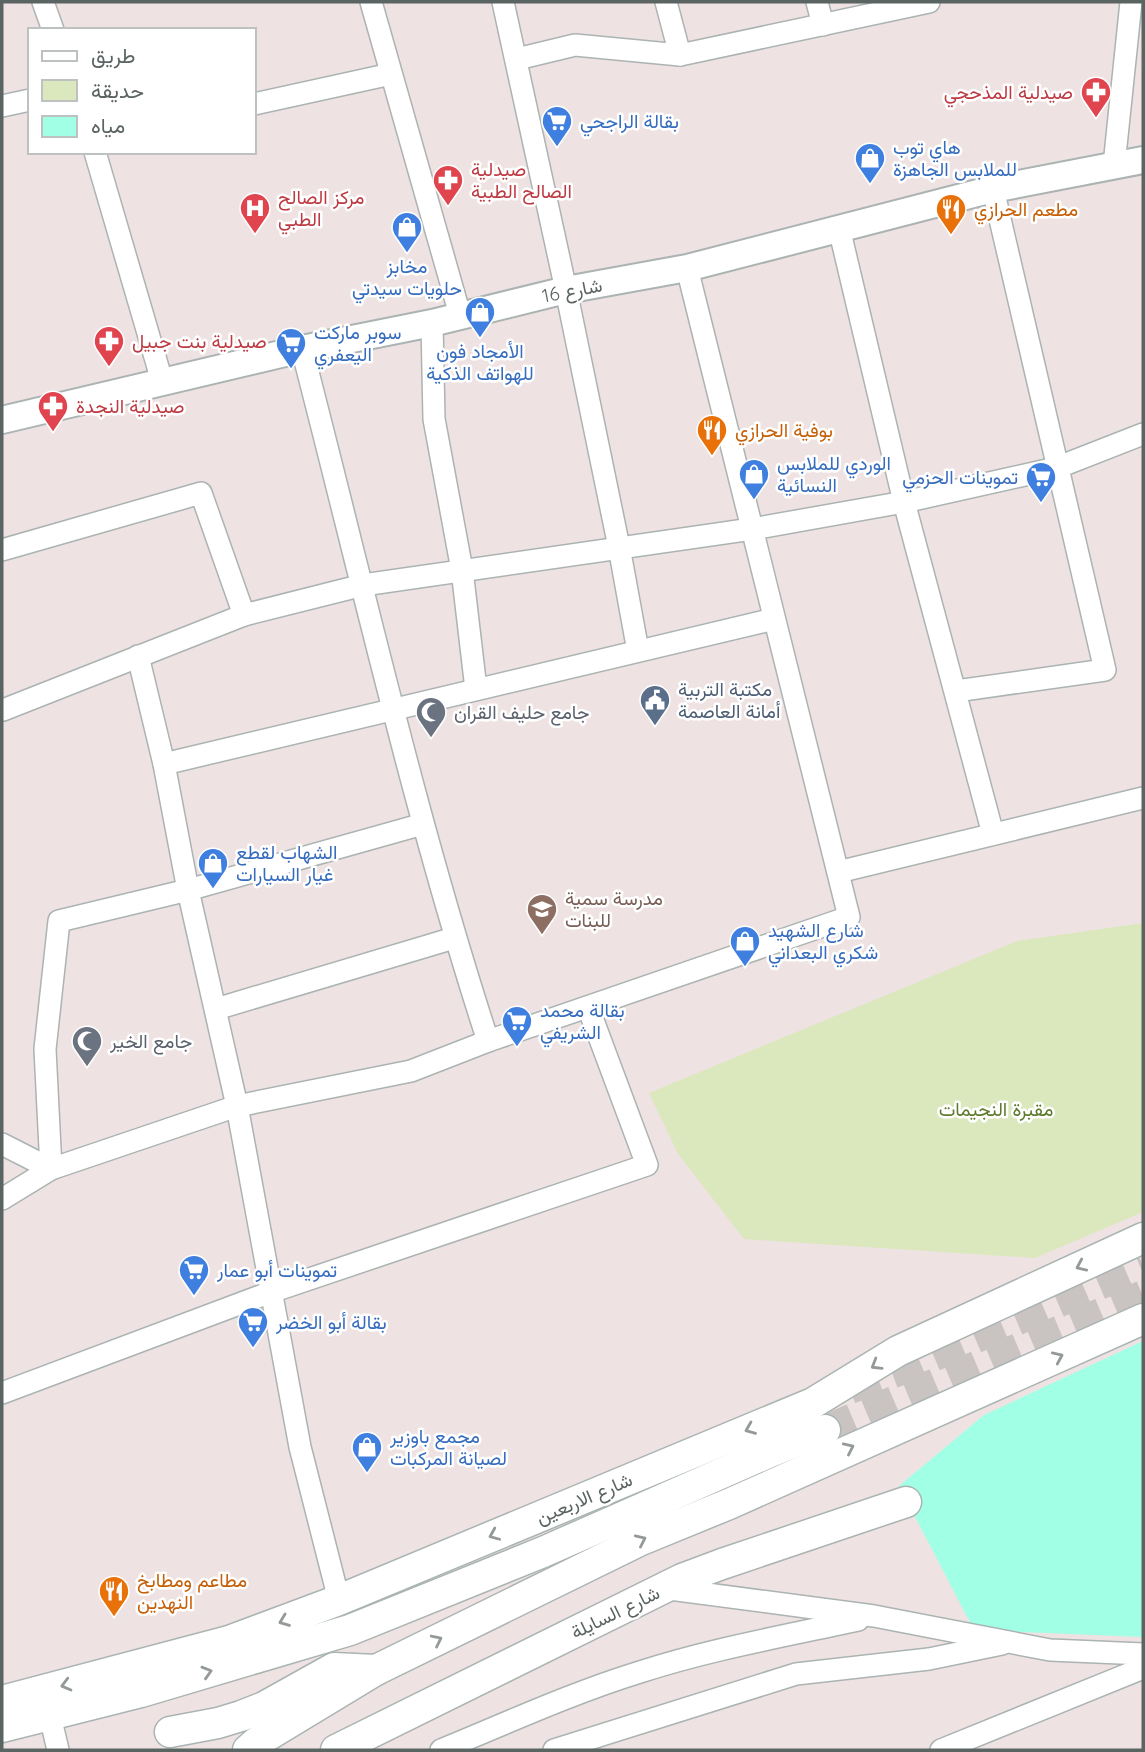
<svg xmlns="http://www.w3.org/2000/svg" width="1145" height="1752" font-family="Quicksand,Vazirmatn,sans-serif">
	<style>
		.green { fill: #dbe7bd }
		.water { fill: #a1ffe5 }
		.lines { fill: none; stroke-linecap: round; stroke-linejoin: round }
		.secondary-tunnel { stroke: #c9c3c2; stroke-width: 30; stroke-dasharray: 30 15; stroke-linecap: butt }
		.minor-casing { stroke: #abb3b3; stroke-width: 24 }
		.tertiary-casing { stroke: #abb3b3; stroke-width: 30 }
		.secondary-casing { stroke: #aab4b3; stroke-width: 33 }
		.minor { stroke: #fff; stroke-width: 21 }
		.tertiary { stroke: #fff; stroke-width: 26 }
		.secondary { stroke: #fff; stroke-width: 30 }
		.oneway { stroke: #949a99 }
		.labels { text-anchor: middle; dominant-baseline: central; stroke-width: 5; stroke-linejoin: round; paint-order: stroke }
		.health-label { font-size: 19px; fill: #be3a42; stroke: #fff; text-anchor: start }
		.shop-label { font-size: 19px; fill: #366cbe; stroke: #fff; text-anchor: start }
		.food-label { font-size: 19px; fill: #c56008; stroke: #fff; text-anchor: start }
		.street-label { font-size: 19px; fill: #5a6462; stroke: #fff }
		.service-label { font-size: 19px; fill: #4e5e75; stroke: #fff; text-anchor: start }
		.worship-label { font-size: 19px; fill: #5b616d; stroke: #fff; text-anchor: start }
		.education-label { font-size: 19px; fill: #785e54; stroke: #fff; text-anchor: start }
		.park-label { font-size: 19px; fill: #5f7a2d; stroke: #fff }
	</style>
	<rect width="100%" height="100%" fill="#eee3e2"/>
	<path class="green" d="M1143,923V1212L1035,1258L744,1239L678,1154L649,1093L1017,941Z"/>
	<path class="water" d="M1143,1341V1637L974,1630L899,1486L984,1415Z"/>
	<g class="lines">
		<g class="secondary-tunnel">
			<path d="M850,1389L907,1368L1143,1266"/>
			<path d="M825,1430L1143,1295"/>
		</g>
		<g class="minor-casing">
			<g id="minor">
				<path d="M43,2L53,30"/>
				<path d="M371,2L460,315"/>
				<path d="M503,2L566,290L619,547L638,651"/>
				<path d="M666,2L680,55"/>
				<path d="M817,2L823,25"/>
				<path d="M517,59L575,45L680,55L929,2"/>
				<path d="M254,104L391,74"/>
				<path d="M2,106L30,100"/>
				<path d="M95,152L162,381"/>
				<path d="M1114,165L1131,2"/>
				<path d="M839,228L904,502L993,834"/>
				<path d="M432,323L434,419L462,570L476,689"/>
				<path d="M302,349C362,580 414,814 488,1041"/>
				<path d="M2,550L201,493L244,615"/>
				<path d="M138,656L164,764L188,890L237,1106L300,1447L339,1600"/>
				<path d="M956,691L1105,670L993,189"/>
				<path d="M3,710L244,615L363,585L752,529L904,502L1056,468L1143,434"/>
				<path d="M164,764L774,619"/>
				<path d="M838,872L1143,798"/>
				<path d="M216,1009L454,938"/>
				<path d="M2,1144L51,1169L45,1049L59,921L188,890L423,824"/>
				<path d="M2,1199L51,1169L237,1106L411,1071L488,1041L849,917L687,268"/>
				<path d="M2,1393L271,1292L647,1165L588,1007"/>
				<path d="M662,1588L874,1616L1050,1650L1143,1654"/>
				<path d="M50,1716L58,1750"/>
				<path d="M441,1750C507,1723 572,1693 640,1672C711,1649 785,1636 858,1620"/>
				<path d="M554,1750L796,1674L929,1659L1002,1644"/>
				<path d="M941,1750L1143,1668"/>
			</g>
		</g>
		<g class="tertiary-casing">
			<path id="tertiary" d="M2,420L302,349L432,323L566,290L687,268L993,189L1143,160"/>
		</g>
		<g class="secondary-casing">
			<g id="secondary">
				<path d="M2,1701L229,1641L339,1600L813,1403L898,1351L1143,1238"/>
				<path d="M2,1727L141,1692L350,1630L543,1552L770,1452L825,1430"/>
				<path d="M170,1732L218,1723L241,1716L264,1707L334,1668L376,1670"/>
				<path d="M248,1750L257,1742L376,1670L641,1540L729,1504L1143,1319"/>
				<path d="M336,1750L682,1579L722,1564L906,1502"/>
			</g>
		</g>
		<use href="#minor" class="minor"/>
		<use href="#tertiary" class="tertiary"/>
		<use href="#secondary" class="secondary"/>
	</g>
	<defs><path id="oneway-chevron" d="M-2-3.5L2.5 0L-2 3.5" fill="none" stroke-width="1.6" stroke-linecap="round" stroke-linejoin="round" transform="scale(1.75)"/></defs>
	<g class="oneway">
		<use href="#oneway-chevron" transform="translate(1081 1266) rotate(156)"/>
		<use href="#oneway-chevron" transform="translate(1058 1357) rotate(-24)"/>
		<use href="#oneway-chevron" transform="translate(876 1365) rotate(149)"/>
		<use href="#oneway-chevron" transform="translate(750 1429) rotate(158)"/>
		<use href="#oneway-chevron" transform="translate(849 1448) rotate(-25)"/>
		<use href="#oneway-chevron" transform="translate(494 1535) rotate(157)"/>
		<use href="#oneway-chevron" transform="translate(641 1540) rotate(-25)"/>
		<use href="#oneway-chevron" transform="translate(284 1621) rotate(159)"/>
		<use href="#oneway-chevron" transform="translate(437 1640) rotate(-26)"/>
		<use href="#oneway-chevron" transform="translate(207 1672) rotate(-17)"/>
		<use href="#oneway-chevron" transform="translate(66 1685) rotate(165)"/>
	</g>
	<defs>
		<g id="pharmacy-pin" transform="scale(1.575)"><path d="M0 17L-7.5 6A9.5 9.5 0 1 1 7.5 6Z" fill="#e0444e" stroke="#fff"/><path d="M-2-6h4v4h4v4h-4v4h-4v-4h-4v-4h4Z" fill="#fff"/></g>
		<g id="supermarket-pin" transform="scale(1.575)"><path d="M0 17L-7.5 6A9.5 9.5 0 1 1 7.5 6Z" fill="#3f7fe0" stroke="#fff"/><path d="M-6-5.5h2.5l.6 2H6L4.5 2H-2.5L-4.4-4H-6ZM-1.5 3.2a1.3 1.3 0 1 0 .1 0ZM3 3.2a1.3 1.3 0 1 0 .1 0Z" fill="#fff"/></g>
		<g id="shop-pin" transform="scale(1.575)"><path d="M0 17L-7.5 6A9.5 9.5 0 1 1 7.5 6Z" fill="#3f7fe0" stroke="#fff"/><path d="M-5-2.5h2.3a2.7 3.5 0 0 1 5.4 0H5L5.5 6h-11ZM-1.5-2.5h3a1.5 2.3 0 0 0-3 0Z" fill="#fff"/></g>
		<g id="hospital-pin" transform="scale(1.575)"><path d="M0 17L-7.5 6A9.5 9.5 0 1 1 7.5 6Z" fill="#e0444e" stroke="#fff"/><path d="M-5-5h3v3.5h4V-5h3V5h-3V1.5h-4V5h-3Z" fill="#fff"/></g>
		<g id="restaurant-pin" transform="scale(1.575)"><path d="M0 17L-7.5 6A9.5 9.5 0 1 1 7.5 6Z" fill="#e8710a" stroke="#fff"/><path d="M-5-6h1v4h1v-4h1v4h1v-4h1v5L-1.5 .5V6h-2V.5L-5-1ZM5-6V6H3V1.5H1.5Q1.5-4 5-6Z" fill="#fff"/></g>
		<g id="civic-pin" transform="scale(1.575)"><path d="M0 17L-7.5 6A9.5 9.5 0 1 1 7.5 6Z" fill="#5c6f8a" stroke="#fff"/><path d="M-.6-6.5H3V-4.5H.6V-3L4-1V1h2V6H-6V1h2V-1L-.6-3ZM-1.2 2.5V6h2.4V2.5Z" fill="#fff"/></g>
		<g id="mosque-pin" transform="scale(1.575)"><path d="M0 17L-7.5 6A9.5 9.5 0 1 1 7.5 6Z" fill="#6b7280" stroke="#fff"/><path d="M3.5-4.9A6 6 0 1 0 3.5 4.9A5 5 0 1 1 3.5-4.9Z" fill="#fff"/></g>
		<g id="school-pin" transform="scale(1.575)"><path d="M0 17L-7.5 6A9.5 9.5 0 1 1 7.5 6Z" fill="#8d6e63" stroke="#fff"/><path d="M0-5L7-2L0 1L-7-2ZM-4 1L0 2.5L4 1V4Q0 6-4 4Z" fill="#fff"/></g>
	</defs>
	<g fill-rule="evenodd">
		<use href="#pharmacy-pin" x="1096" y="92"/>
		<use href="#supermarket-pin" x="557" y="121"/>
		<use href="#shop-pin" x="870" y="158"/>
		<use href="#pharmacy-pin" x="448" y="180"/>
		<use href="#hospital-pin" x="255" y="208"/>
		<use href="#restaurant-pin" x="951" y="209"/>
		<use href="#shop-pin" x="407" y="227"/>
		<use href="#shop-pin" x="480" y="312"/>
		<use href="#pharmacy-pin" x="109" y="341"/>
		<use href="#supermarket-pin" x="291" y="343"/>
		<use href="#pharmacy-pin" x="53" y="406"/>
		<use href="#restaurant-pin" x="712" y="430"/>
		<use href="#shop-pin" x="754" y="474"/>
		<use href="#supermarket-pin" x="1041" y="477"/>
		<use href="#civic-pin" x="655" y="700"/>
		<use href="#mosque-pin" x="431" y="712"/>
		<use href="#shop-pin" x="213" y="863"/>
		<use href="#school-pin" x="542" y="909"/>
		<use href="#shop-pin" x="745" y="941"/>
		<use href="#supermarket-pin" x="517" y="1021"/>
		<use href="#mosque-pin" x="87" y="1041"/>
		<use href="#supermarket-pin" x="194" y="1270"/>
		<use href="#supermarket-pin" x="253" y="1322"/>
		<use href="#shop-pin" x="367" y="1447"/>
		<use href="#restaurant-pin" x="114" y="1591"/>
	</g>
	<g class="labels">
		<g class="health-label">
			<text x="1073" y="92" text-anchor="end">صيدلية المذحجي</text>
			<text x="471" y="169">صيدلية<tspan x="471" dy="22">الصالح الطبية</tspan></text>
			<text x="278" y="197">مركز الصالح<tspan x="278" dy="22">الطبي</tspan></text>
			<text x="132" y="341">صيدلية بنت جبيل</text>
			<text x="76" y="406">صيدلية النجدة</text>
		</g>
		<g class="shop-label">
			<text x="580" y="121">بقالة الراجحي</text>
			<text x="893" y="147">هاي توب<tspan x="893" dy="22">للملابس الجاهزة</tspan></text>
			<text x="407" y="266" text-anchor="middle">مخابز<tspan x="407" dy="22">حلويات سيدتي</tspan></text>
			<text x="314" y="332">سوبر ماركت<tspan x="314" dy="22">اليعفري</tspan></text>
			<text x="480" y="351" text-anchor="middle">الأمجاد فون<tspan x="480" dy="22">للهواتف الذكية</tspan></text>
			<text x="777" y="463">الوردي للملابس<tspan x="777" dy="22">النسائية</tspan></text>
			<text x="1018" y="477" text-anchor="end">تموينات الحزمي</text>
			<text x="236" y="852">الشهاب لقطع<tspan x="236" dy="22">غيار السيارات</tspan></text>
			<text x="768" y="930">شارع الشهيد<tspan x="768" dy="22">شكري البعداني</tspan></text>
			<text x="540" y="1010">بقالة محمد<tspan x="540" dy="22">الشريفي</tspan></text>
			<text x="217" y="1270">تموينات أبو عمار</text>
			<text x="276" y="1322">بقالة أبو الخضر</text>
			<text x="390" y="1436">مجمع باوزير<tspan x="390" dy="22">لصيانة المركبات</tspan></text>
		</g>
		<g class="food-label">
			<text x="974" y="209">مطعم الحرازي</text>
			<text x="735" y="430">بوفية الحرازي</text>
			<text x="137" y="1580">مطاعم ومطابخ<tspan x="137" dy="22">النهدين</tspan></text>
		</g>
		<g class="street-label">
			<text transform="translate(572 290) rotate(-11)">شارع 16</text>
			<text transform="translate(584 1498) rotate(-23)">شارع الاربعين</text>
			<text transform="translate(615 1612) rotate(-26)">شارع السايلة</text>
		</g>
		<g class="service-label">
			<text x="678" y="689">مكتبة التربية<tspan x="678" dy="22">أمانة العاصمة</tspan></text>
		</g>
		<g class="worship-label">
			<text x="454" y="712">جامع حليف القران</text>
			<text x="110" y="1041">جامع الخير</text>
		</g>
		<g class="education-label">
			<text x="565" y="898">مدرسة سمية<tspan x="565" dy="22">للبنات</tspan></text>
		</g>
		<g class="park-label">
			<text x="996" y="1109">مقبرة النجيمات</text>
		</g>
	</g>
	<rect width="1145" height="1752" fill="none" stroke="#5a6462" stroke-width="7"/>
	<rect x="28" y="28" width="228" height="126" fill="#ffffff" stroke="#bdc1c0" stroke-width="2"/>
	<rect x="42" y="51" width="35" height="10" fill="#ffffff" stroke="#bdc1c0" stroke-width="2"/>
	<text x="91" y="63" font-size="21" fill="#5a6462">طريق</text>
	<rect x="42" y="80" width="35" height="21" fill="#dbe7bd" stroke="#bdc1c0" stroke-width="2"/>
	<text x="91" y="98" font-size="21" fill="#5a6462">حديقة</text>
	<rect x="42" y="116" width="35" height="21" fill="#a1ffe5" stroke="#bdc1c0" stroke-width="2"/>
	<text x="91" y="133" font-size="21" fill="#5a6462">مياه</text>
</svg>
